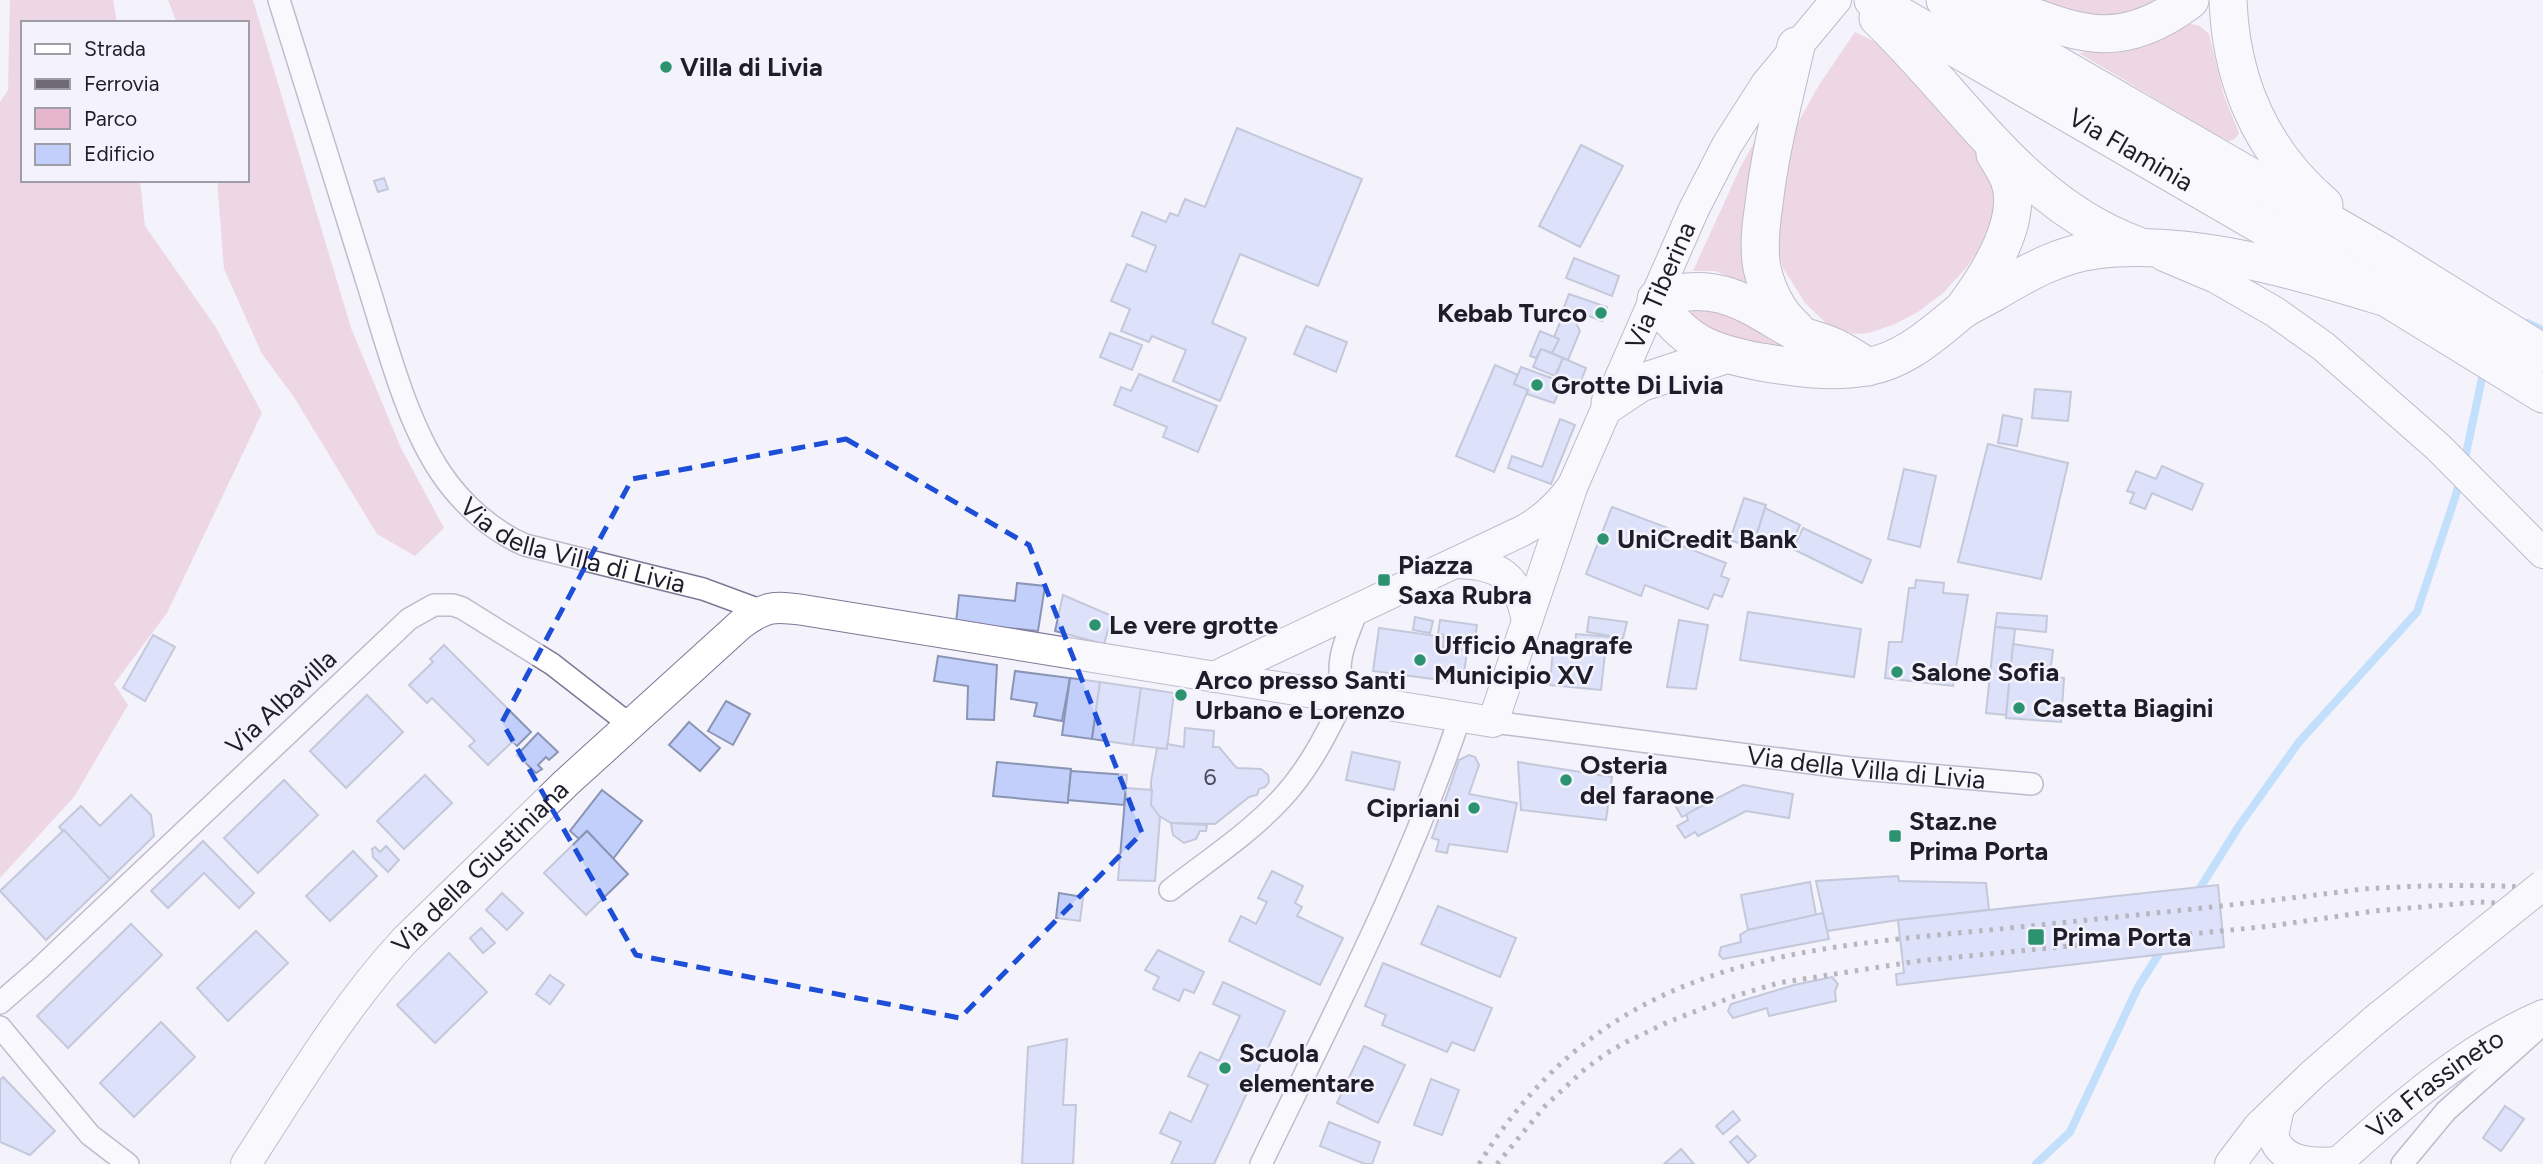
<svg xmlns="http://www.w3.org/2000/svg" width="2543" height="1164" font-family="Figtree,sans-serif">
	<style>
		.green { fill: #e6b6cc }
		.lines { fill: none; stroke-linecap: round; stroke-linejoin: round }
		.stream { stroke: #86c7fd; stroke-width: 8 }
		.building { fill: #c1cffa; stroke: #8a95b5; stroke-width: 2 }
		.street-casing { stroke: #7f7797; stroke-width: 24 }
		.secondary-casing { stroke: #7f7797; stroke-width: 32 }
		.highway-casing { stroke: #7f7797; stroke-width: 39 }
		.street { stroke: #fff; stroke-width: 21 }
		.secondary { stroke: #fff; stroke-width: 30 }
		.highway { stroke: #fff; stroke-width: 37 }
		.rail { stroke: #6e6b76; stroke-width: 5; stroke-dasharray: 3.5 7; stroke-linecap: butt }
		.secondary-bridge-casing { stroke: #7f7797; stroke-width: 32; stroke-linecap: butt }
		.secondary-bridge { stroke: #fff; stroke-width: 30 }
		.marked { fill: none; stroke: #1d4ed8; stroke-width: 5; stroke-dasharray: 14 9; stroke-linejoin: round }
		.poi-dot { fill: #2c9370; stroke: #f4f2fa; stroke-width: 2.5 }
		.labels { text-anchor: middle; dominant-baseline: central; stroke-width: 5; stroke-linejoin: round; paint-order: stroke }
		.number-label { font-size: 23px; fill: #484a5e }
		.poi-label { font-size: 26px; font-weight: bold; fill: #201d2a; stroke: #f4f2fa; text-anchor: start }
		.street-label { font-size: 26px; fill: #201d2a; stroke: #f4f2fa }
	</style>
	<rect width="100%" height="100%" fill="#f4f2fa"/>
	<g class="green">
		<path d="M10,0H113L117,23H23V180H140L145,226L215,326L262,413L167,613L114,684L128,705L74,797L0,878V102L8,90Z"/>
		<path d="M168,0H253L351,328L401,448L444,528L415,556L377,534L294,397L262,354L224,269L217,180H247V23H177Z"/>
		<path d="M2020,0H2167L2160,4L2100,21Z"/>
		<path d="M2187,23L2200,26L2209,34L2224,96L2239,133L2235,139L2229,141L2220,137L2079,53L2113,49Z"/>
		<path d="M1855,32L1892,50L1984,156L1998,206L1985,240L1967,267L1943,293L1918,312L1895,324L1869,333L1854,334L1827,324L1805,303L1783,268L1778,250L1775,228L1794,130L1819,85Z"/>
		<path d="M1764,125C1754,155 1743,186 1745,217C1746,241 1753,266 1758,289L1715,271H1693L1741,166Z"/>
		<path d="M1706,306L1812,350L1722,340L1690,319L1692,310Z"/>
	</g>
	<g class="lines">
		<g class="stream">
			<path d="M2527,323L2543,330"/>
			<path d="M2464,463L2484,369"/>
			<path d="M2195,896L2239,826L2299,742L2417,612L2455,498L2460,479"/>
			<path d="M2036,1164L2070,1132L2138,987L2164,946"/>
		</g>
	</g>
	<g class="building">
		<path d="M1237,128L1362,179L1318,286L1240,254L1212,323L1246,338L1220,401L1173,381L1186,350L1152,336L1149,342L1121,331L1130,309L1111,301L1127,264L1146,272L1156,246L1132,236L1142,212L1166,222L1170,213L1178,216L1185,199L1205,207Z"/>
		<path d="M1581,145L1623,166L1580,247L1539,226Z"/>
		<path d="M384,178L388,189L378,192L374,181Z"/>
		<path d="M1574,258L1619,276L1612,296L1566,278Z"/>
		<path d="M1569,294L1607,307L1602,321L1564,307Z"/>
		<path d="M1564,313L1574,319L1580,331L1568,360L1552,353L1559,339L1554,337Z"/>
		<path d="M1306,326L1347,342L1336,372L1294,354Z"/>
		<path d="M1540,331L1559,339L1552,353L1541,349L1536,358L1530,356Z"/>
		<path d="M1110,333L1142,345L1132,370L1100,357Z"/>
		<path d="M1541,349L1563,358L1555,376L1533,367Z"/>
		<path d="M1563,358L1586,368L1576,393L1553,383Z"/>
		<path d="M1495,365L1518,375L1514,384L1528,390L1494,472L1456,456Z"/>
		<path d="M1521,367L1554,379L1553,383L1561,387L1554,403L1527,394L1528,390L1514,384Z"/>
		<path d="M1139,374L1217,406L1198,452L1163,437L1167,427L1114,405L1121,387L1131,391Z"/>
		<path d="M2035,389L2071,392L2068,421L2032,418Z"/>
		<path d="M2003,415L2022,419L2017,446L1998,443Z"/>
		<path d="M1560,419L1575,425L1551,484L1508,468L1512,456L1542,467Z"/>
		<path d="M1988,444L2068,463L2041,579L1958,562Z"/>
		<path d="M2162,466L2203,484L2192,510L2152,493L2145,509L2130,503L2134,493L2127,491L2136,471L2156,479Z"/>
		<path d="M1904,469L1936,476L1920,547L1888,539Z"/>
		<path d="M1744,498L1766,505L1752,548L1730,540Z"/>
		<path d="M1612,507L1668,528L1664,539L1726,563L1721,576L1729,579L1722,597L1714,594L1708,609L1645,585L1641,596L1586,574Z"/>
		<path d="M1765,508L1800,525L1789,549L1757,534Z"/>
		<path d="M1803,528L1871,560L1862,583L1793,549Z"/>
		<path d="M1916,580L1944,583L1943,593L1968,595L1953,686L1885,678L1889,642H1902L1909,588H1915Z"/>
		<path d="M1017,583L1045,586L1038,631L956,623L959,595L1015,601Z"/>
		<path d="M1063,595L1112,616L1104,644L1055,631Z"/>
		<path d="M1748,612L1861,629L1854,677L1740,660Z"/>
		<path d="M1997,613L2047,616L2046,632L1995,627Z"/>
		<path d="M1415,617L1433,621L1430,633L1413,630Z"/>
		<path d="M1589,617L1627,622L1623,638L1587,632Z"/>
		<path d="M1440,620L1477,625L1475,639L1438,634Z"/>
		<path d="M1679,620L1708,625L1696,689L1667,687Z"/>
		<path d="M1995,627L2015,629L2006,715L1986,713Z"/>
		<path d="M1379,628L1444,637L1443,647L1467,650L1463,683L1373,671Z"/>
		<path d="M1576,634L1623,638L1620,652L1575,651Z"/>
		<path d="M153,635L175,647L145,701L123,688Z"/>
		<path d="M2013,644L2053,650L2050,673L2011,668Z"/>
		<path d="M444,645L531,732L517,746L512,742L488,765L469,746L475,741L432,698L427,703L409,685L433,662L430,659Z"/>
		<path d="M1553,649L1605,653L1601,690L1550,685Z"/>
		<path d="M938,656L997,665L994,720L967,719L968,686L934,681Z"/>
		<path d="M1015,671L1070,678L1062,721L1034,716L1037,703L1011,699Z"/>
		<path d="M2010,674L2064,678L2061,722L2006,718Z"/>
		<path d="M1070,678L1100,682L1092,739L1062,735Z"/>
		<path d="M1100,682L1141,688L1133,745L1092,739Z"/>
		<path d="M1141,688L1174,693L1167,749L1133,745Z"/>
		<path d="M367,695L403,732L346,788L310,751Z"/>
		<path d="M726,701L750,714L733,745L708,731Z"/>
		<path d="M689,722L720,748L700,771L669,745Z"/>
		<path d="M1185,728L1214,731L1213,747H1219L1234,765L1237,768L1261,769L1268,775L1269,782L1265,787L1259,789L1257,795L1249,797L1215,824L1171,823L1156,814L1151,805V781L1157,748L1167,749V744L1184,747Z"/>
		<path d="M538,733L558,752L549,760L546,757L538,765L542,769L536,773L517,755Z"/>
		<path d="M1352,752L1400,762L1394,790L1346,780Z"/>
		<path d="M1469,755L1475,757L1479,765L1469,794L1517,803L1507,852L1449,844L1447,853L1436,851L1439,840L1432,838L1459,760Z"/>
		<path d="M997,762L1071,769L1068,803L993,796Z"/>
		<path d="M1518,762L1612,777L1606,820L1521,810Z"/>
		<path d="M1071,771L1127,775L1124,805L1068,800Z"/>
		<path d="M425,775L452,803L404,849L377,821Z"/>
		<path d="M284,780L318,815L258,873L224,838Z"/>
		<path d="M1743,785L1793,794L1789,818L1746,811L1698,836L1695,832L1685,838L1677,826L1688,820L1686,814Z"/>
		<path d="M1126,788L1152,790L1151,805L1160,817L1155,881L1118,880Z"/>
		<path d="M602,790L642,821L613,859L587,831L579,839L570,831Z"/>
		<path d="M131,795L151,815L154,836L110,879L59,827L81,806L100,826Z"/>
		<path d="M1693,795L1699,807L1682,817L1675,805Z"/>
		<path d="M1171,823L1207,825L1206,831H1200L1196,839L1184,843L1173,835Z"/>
		<path d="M64,830L110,879L46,940L0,891Z"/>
		<path d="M587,831L628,874L586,915L544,873Z"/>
		<path d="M203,841L254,893L239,908L204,873L168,908L151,891Z"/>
		<path d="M386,846L399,860L388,872L373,857L372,849L375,847L380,852Z"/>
		<path d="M353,851L377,876L330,921L306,896Z"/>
		<path d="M1272,871L1303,886L1295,903L1302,907L1297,916L1343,938L1320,985L1229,941L1241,916L1256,924L1267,902L1258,898Z"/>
		<path d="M1898,876L1899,881L1986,883L1989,910L1898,920L1827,931L1816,881Z"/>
		<path d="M1810,882L1816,915L1748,930L1741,895Z"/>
		<path d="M2218,885L2224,947L1897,985L1896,974L1904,973L1898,920Z"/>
		<path d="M502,893L523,913L507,930L486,910Z"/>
		<path d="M1059,893L1083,897L1080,921L1056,918Z"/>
		<path d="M1438,906L1516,938L1500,977L1421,944Z"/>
		<path d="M1823,913L1829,939L1723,959L1719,955L1721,947L1741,942L1740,935L1748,930Z"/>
		<path d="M131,924L162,955L68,1048L37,1016Z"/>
		<path d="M481,928L495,943L483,953L470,938Z"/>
		<path d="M256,931L288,963L228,1021L197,988Z"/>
		<path d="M1158,950L1204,972L1194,993L1184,989L1179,1001L1153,989L1159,977L1145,970Z"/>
		<path d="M449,953L487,992L435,1043L397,1005Z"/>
		<path d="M1383,963L1492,1008L1474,1051L1452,1042L1447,1052L1382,1025L1386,1015L1365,1006Z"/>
		<path d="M550,975L564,985L550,1004L536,994Z"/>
		<path d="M1832,977L1838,984L1835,991L1836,1001L1769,1016L1767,1008L1733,1018L1728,1011L1731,1004L1794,985Z"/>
		<path d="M1223,982L1285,1011L1214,1164H1171L1181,1142L1160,1133L1170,1112L1191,1122L1208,1085L1188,1076L1200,1052L1219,1061L1240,1016L1213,1004Z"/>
		<path d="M161,1022L195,1057L134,1117L100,1083Z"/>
		<path d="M1067,1039L1063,1105H1076L1073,1164H1022L1028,1047Z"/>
		<path d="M1364,1046L1405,1065L1378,1123L1337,1103Z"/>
		<path d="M3,1077L55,1131L30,1155L0,1142V1080Z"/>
		<path d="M1431,1079L1459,1090L1442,1135L1414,1125Z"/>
		<path d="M2505,1106L2524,1119L2501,1151L2483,1138Z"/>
		<path d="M1733,1111L1740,1120L1723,1134L1716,1126Z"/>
		<path d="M1329,1122L1380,1142L1372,1164H1365L1320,1146Z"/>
		<path d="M1737,1136L1756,1156L1748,1163L1730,1142Z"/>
		<path d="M1681,1149L1694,1164H1664Z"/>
	</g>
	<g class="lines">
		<g class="street-casing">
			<g id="street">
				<path id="s1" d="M279,0C309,95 338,190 368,285C387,345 406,421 441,473C461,503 492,531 525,545L703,589L760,610"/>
				<path id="s2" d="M1493,722L1850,768L2032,784"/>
				<path d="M1170,890C1207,861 1250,833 1282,798C1309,769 1327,733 1344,698C1334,662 1344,644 1357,611"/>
				<path d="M0,1003L39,969L409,619L434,605H453L462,608L552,664L629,724"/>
				<path d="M0,1027L90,1135L128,1164"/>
				<path d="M1261,1164C1332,1017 1408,872 1460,717"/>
				<path d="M2402,1164L2446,1111L2543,1024"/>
			</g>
		</g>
		<g class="secondary-casing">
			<g id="secondary">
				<path d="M2164,256L2216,278L2275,312L2323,346L2438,447L2543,553"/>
				<path d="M1455,563C1501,564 1518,576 1527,621"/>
				<path id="s3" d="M1214,677L1522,531C1543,520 1559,505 1573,485L1694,209L1727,145L1766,84L1836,0"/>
				<path d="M2279,1108L2273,1136C2282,1164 2314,1164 2338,1162"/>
				<path id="s4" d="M246,1164C295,1088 343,1007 405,940L566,783L741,624C766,606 773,606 803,610L1493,722L1573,485"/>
				<path d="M2230,1164L2259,1126L2313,1074L2375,1020"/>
				<path id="s5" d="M2336,1164C2398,1108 2466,1048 2543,1015"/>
			</g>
		</g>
		<g class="highway-casing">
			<g id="highway">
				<path id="s6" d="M1873,0L2387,298L2543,394"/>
				<path d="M1945,0L2384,254L2543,353"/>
				<path d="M1986,0C2068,27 2111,60 2190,0"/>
				<path d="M2228,0C2231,82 2261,151 2324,205"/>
				<path d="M1878,18C1962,98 2023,204 2136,245"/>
				<path d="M1966,305C1989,274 2024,219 2009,179C2005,170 2000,162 1995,154"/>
				<path d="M1795,328C1778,313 1767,290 1762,268C1758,247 1761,224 1764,204C1770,150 1784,99 1796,46"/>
				<path d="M1868,367C1858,361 1847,353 1836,348C1825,342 1812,340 1801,335C1749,306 1719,277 1656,299C1683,343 1712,353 1761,362C1796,368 1831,373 1866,367C1904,361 1933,334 1961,311C1971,304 1983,299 1993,293C2025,274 2059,254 2096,250C2187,238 2301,271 2387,298"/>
				<path d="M1610,403L1640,383L1725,355"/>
			</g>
		</g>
		<use href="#street" class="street"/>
		<use href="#secondary" class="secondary"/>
		<use href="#highway" class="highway"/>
		<g class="rail">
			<path d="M1479,1164C1610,953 1798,949 2020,927C2135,915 2249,904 2363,889C2423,885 2482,884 2543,888"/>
			<path d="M1497,1164L1545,1106L1585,1069L1607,1053L1626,1042L1668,1022L1735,996L1778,983L1918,961L2271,926L2374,911L2479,902L2543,906"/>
		</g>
		<g class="secondary-bridge-casing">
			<path id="secondary-bridge" d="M2375,1020L2543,885"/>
		</g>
		<use href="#secondary-bridge" class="secondary-bridge"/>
	</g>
	<path d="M0 0H2543V1164H0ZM846,439L1029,545L1142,833L960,1018L636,955L502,722L632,479Z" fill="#f4f2fa" fill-opacity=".55" fill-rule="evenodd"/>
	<path class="marked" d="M846,439L1029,545L1142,833L960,1018L636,955L502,722L632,479Z"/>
	<g class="poi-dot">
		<circle cx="666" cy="67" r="7"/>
		<circle cx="1601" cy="313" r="7"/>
		<circle cx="1537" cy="385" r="7"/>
		<circle cx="1603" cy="539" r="7"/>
		<rect x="1377" y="573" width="14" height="14" rx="3.5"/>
		<circle cx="1095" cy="625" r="7"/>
		<circle cx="1420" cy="660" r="7"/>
		<circle cx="1897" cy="672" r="7"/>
		<circle cx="1181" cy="695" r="7"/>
		<circle cx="2019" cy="708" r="7"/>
		<circle cx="1566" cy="780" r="7"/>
		<circle cx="1474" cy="808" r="7"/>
		<rect x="1888" y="829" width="14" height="14" rx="3.5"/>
		<rect x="2027" y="928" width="18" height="18" rx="3.5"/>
		<circle cx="1225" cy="1068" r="7"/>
	</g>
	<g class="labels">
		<g class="number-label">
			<text x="1210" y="777">6</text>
		</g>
		<g class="poi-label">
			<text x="680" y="67">Villa di Livia</text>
			<text x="1587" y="313" text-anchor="end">Kebab Turco</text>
			<text x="1551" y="385">Grotte Di Livia</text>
			<text x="1617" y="539">UniCredit Bank</text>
			<text x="1398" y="565">Piazza<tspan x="1398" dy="30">Saxa Rubra</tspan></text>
			<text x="1109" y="625">Le vere grotte</text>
			<text x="1434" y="645">Ufficio Anagrafe<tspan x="1434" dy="30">Municipio XV</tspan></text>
			<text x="1911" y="672">Salone Sofia</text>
			<text x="1195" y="680">Arco presso Santi<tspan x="1195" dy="30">Urbano e Lorenzo</tspan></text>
			<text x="2033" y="708">Casetta Biagini</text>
			<text x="1580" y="765">Osteria<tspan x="1580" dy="30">del faraone</tspan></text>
			<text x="1460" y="808" text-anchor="end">Cipriani</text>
			<text x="1909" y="821">Staz.ne<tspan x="1909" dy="30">Prima Porta</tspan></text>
			<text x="2052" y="937">Prima Porta</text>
			<text x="1239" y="1053">Scuola<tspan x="1239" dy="30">elementare</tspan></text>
		</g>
		<g class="street-label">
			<text stroke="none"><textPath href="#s6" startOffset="298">Via Flaminia</textPath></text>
			<text stroke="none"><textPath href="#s3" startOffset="628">Via Tiberina</textPath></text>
			<text stroke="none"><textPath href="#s1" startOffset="658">Via della Villa di Livia</textPath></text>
			<text transform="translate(281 702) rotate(-43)">Via Albavilla</text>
			<text stroke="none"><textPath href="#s2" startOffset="376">Via della Villa di Livia</textPath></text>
			<text stroke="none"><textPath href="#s4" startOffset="380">Via della Giustiniana</textPath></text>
			<text stroke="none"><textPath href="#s5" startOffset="128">Via Frassineto</textPath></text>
		</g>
	</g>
	<rect x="21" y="21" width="228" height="161" fill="#f4f2fa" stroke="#9f9da7" stroke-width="2"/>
	<rect x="35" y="44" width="35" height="10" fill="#ffffff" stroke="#9f9da7" stroke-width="2"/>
	<text x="84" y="56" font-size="21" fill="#201d2a">Strada</text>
	<rect x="35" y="79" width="35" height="10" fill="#6e6b76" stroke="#9f9da7" stroke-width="2"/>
	<text x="84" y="91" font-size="21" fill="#201d2a">Ferrovia</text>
	<rect x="35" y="108" width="35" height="21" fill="#e6b6cc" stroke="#9f9da7" stroke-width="2"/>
	<text x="84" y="126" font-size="21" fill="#201d2a">Parco</text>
	<rect x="35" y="144" width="35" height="21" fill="#c1cffa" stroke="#9f9da7" stroke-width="2"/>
	<text x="84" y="161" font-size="21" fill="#201d2a">Edificio</text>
</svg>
